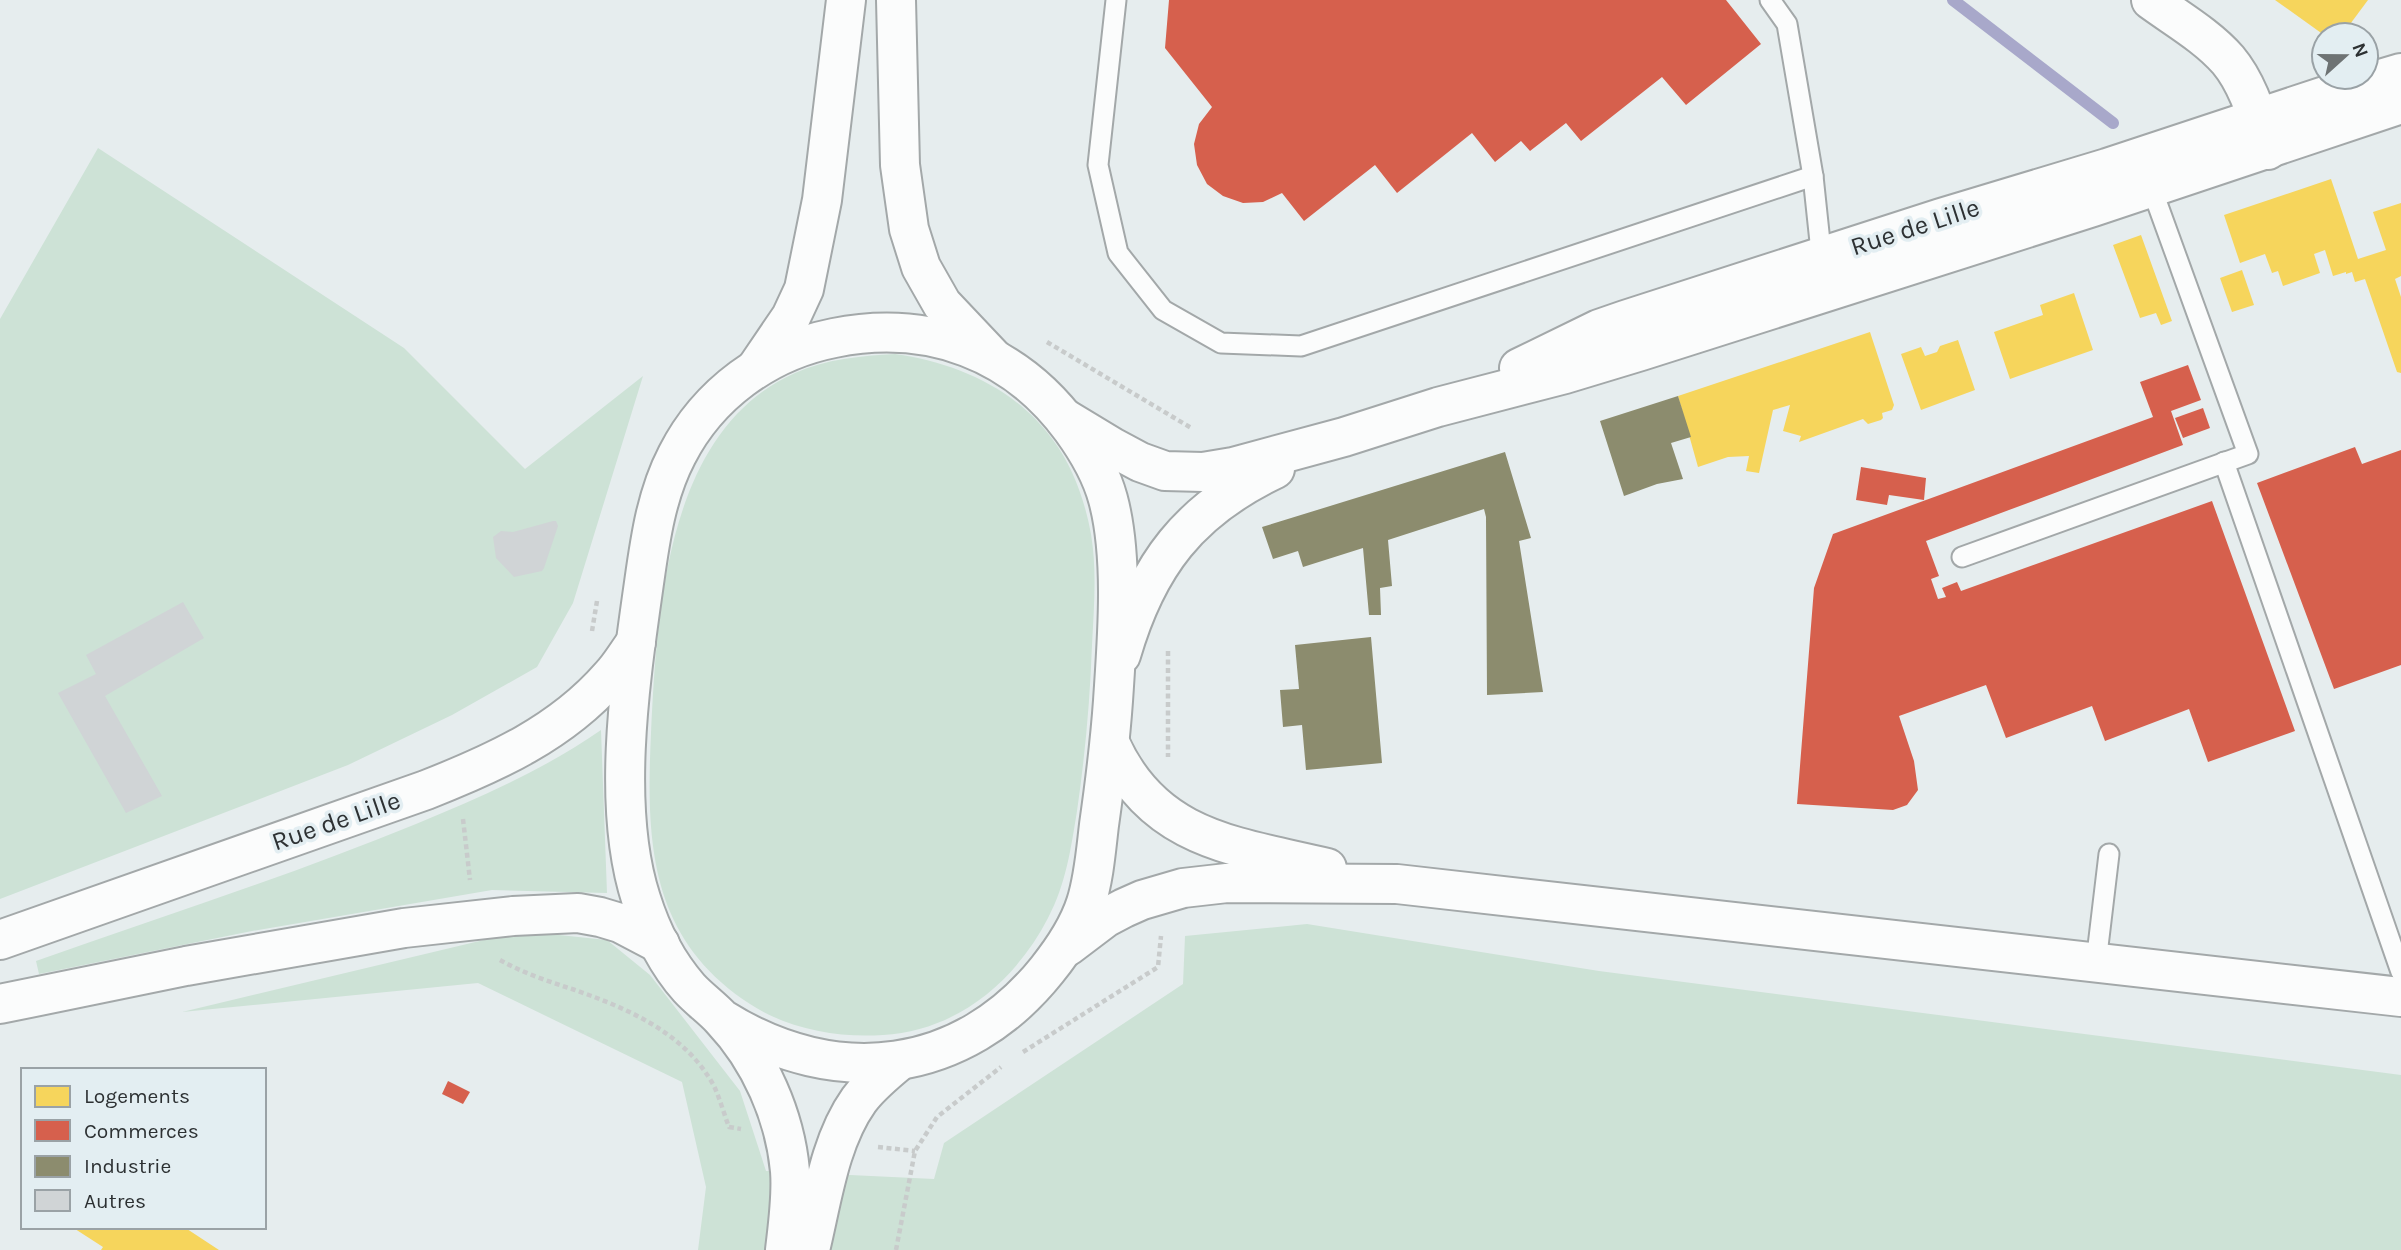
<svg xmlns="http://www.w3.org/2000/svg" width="2401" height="1250" font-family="Karla,sans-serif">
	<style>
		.green { fill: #cde2d6 }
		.homes { fill: #f6d55c }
		.shops { fill: #d6604d }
		.industry { fill: #8c8c6e }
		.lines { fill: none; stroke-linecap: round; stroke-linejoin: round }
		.stream { stroke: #a8a8ca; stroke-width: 12 }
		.building { fill: #d0d4d6 }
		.service-casing { stroke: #a3a8a9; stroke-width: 23 }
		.minor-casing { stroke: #a3a8a9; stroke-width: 42 }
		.secondary-casing { stroke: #a3a8a9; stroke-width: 42 }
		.primary-casing { stroke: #a3a8a9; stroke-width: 42 }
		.path { stroke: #c8cbcb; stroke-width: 4.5; stroke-dasharray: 5 3.5; stroke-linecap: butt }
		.service { stroke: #fbfcfc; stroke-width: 19 }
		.minor { stroke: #fbfcfc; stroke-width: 38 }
		.secondary { stroke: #fbfcfc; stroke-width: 38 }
		.primary { stroke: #fbfcfc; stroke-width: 38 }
		.labels { text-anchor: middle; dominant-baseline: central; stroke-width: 7; stroke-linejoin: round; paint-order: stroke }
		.street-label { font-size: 26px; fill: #2d3133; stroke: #e3eef2 }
	</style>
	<rect width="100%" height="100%" fill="#e6edee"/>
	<g class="green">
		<path d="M98,148L404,348L525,469L643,376L573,603L537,667L452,715L348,765L0,899V319Z"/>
		<path d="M895,354C957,363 1015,388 1053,440C1073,467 1085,501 1091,534C1097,570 1094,608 1092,645C1090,701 1085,756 1077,811C1071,848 1066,884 1048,918C1015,982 956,1031 883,1035C837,1038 788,1029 750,1004C649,938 646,842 651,733C657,611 666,430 795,373C826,359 861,356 895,354Z"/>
		<path d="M601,730L607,893L492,890L252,931L39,974L36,961C163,916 292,875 416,824C480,797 544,770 601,730Z"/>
		<path d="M1307,924L1599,971L2401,1075V1250H698L706,1187L682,1082L478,983L182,1012L521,931L607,940L650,975L740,1091L766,1171L934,1179L944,1143L1183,984L1185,936Z"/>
	</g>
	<g class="homes">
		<path d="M2275,0H2368L2342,35H2324Z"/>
		<path d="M2331,179L2358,259L2386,250L2373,212L2401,203V276L2395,279L2401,297V373L2397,372L2365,279L2355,282L2352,272L2346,274V272L2333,276L2325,250L2314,254L2320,273L2283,286L2278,271L2272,273L2265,254L2240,263L2224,215Z"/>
		<path d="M2141,235L2172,321L2161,325L2156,313L2140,318L2113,245Z"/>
		<path d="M2242,270L2254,305L2232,312L2220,278Z"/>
		<path d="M2074,293L2093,350L2010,379L1994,332L2043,315L2040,305Z"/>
		<path d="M1870,332L1894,405L1892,410L1882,413L1883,418L1881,420L1868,424L1863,419L1799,442L1801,436L1783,431L1790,405L1773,410L1759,473L1746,471L1749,456L1728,457L1698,467L1678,396Z"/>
		<path d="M1958,340L1975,390L1921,410L1901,354L1921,347L1925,356L1937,352L1940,346Z"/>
		<path d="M72,1227H184L219,1250H101L103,1247Z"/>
	</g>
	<g class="shops">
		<path d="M1169,0H1726L1761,44L1686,105L1662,77L1581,141L1566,123L1530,151L1521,141L1495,162L1472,133L1397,193L1375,165L1304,221L1282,193L1263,202L1243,203L1223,196L1207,184L1197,165L1194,144L1199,124L1212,107L1165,48Z"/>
		<path d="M2188,365L2201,400L2171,411L2183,445L1926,541L1939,576L1931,579L1938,599L1946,597L1942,588L1957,582L1961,591L2212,501L2295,731L2208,762L2189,709L2105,741L2092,706L2006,738L1986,685L1899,716L1914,761L1918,790L1907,805L1893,810L1797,804L1814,588L1833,534L2153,417L2140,382Z"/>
		<path d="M2203,408L2210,428L2183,438L2175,418Z"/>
		<path d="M2355,447L2362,464L2401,450V665L2334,689L2257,483Z"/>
		<path d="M1861,467L1926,478L1924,500L1889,495L1887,505L1856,500Z"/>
		<path d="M448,1081L470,1092L463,1104L442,1094Z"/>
	</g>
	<g class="industry">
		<path d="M1678,396L1691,437L1671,443L1683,479L1657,484L1624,496L1600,421Z"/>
		<path d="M1505,452L1531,538L1519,541L1543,692L1487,695L1486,517L1484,509L1388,540L1392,586L1380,588L1381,615H1369L1363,548L1303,567L1298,551L1273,559L1262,527Z"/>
		<path d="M1371,637L1382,763L1306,770L1302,725L1283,727L1280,690L1299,689L1295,645Z"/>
	</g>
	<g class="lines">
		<path class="stream" d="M1953,0L2113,123"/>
	</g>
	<g class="building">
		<path d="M553,521H556L558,526L544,568L542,571L514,577L496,558L493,537L501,531L513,532Z"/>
		<path d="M183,602L204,638L105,696L162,796L126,813L58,693L96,674L86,655Z"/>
	</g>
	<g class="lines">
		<g class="service-casing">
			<g id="service">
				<path d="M1116,0L1098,165L1118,253L1163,310L1221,343L1301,346L1813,176"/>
				<path d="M1770,0L1787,24L1813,176L1822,261"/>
				<path d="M2224,462L2401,972"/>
				<path d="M1962,557L2248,454L2149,181"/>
				<path d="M2096,963L2109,854"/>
			</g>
		</g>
		<g class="minor-casing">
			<path id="minor" d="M2151,0C2177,19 2207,36 2228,60C2249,85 2258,120 2268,150"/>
		</g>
		<g class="secondary-casing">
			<g id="secondary">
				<path d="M896,0L900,165L909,229L921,267L942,304L994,359"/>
				<path d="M757,367L791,317L804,289L822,200L846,0"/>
				<path d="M1519,368L1599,329L1625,320L1941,218L2107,168L2337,92L2401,73"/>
				<path d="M1064,418L1112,447L1140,462L1165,471L1203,472L1233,467L1344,437L1438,407L1565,374L1641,351L2093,207L2401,104"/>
				<path d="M1121,655C1147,565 1189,510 1275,469"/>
			</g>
		</g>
		<g class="primary-casing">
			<g id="primary">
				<path d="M1110,743C1153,840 1235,846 1327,868"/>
				<path d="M0,940L426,790C495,763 561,733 610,677C620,667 627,654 636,642"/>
				<path d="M1068,946L1105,918L1124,908L1142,900L1183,888L1227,883L1397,884L2401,997"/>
				<path d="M0,1004L186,966L404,928L513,916L578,913L600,917L620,923L660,944"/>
				<path d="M724,1020C836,1090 963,1075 1047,970C1063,950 1078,928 1086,903C1094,878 1096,850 1099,825C1105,783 1110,743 1113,701C1117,640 1124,558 1108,499C1101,473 1088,451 1072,429C1015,351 929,319 834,338C767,351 708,394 677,455C654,499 649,549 642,597C629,689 612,810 641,899C651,931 667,963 689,988C699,999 712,1008 722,1019C760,1059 785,1116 790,1171C792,1197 788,1224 785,1250"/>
				<path d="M810,1250C822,1201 829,1142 859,1100C870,1085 884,1074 898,1062"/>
			</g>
		</g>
		<g class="path">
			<path d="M1047,342L1193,429"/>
			<path d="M592,631L597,601"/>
			<path d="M1168,651V757"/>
			<path d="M463,819L470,880"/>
			<path d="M500,960C523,973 550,982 575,990C629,1009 685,1033 714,1086C720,1099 724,1114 729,1127L741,1129"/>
			<path d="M1023,1052L1158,967L1161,936"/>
			<path d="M878,1147L915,1151"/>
			<path d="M896,1250L915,1151L937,1117L1001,1067"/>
		</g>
		<use href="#service" class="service"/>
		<use href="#minor" class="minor"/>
		<use href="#secondary" class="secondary"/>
		<use href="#primary" class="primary"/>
	</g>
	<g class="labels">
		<g class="street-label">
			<text transform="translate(1915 227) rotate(-18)">Rue de Lille</text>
			<text transform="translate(336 821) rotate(-19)">Rue de Lille</text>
		</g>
	</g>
	<rect x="21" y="1068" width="245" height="161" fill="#e3eef2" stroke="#9aa2a6" stroke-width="2"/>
	<rect x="35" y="1086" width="35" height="21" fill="#f6d55c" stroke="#9aa2a6" stroke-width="2"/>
	<text x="84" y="1103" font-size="21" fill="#2d3133">Logements</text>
	<rect x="35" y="1120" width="35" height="21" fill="#d6604d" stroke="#9aa2a6" stroke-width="2"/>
	<text x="84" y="1138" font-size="21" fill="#2d3133">Commerces</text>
	<rect x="35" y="1156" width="35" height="21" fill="#8c8c6e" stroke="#9aa2a6" stroke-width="2"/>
	<text x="84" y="1173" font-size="21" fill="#2d3133">Industrie</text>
	<rect x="35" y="1190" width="35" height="21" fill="#d0d4d6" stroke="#9aa2a6" stroke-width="2"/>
	<text x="84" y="1208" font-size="21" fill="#2d3133">Autres</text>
	<g transform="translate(2345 56) rotate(69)"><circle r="33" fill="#e3eef2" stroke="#9aa2a6" stroke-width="2"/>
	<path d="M0-5L12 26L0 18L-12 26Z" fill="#6e7374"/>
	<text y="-10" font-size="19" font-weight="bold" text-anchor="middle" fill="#2d3133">N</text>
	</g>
</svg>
